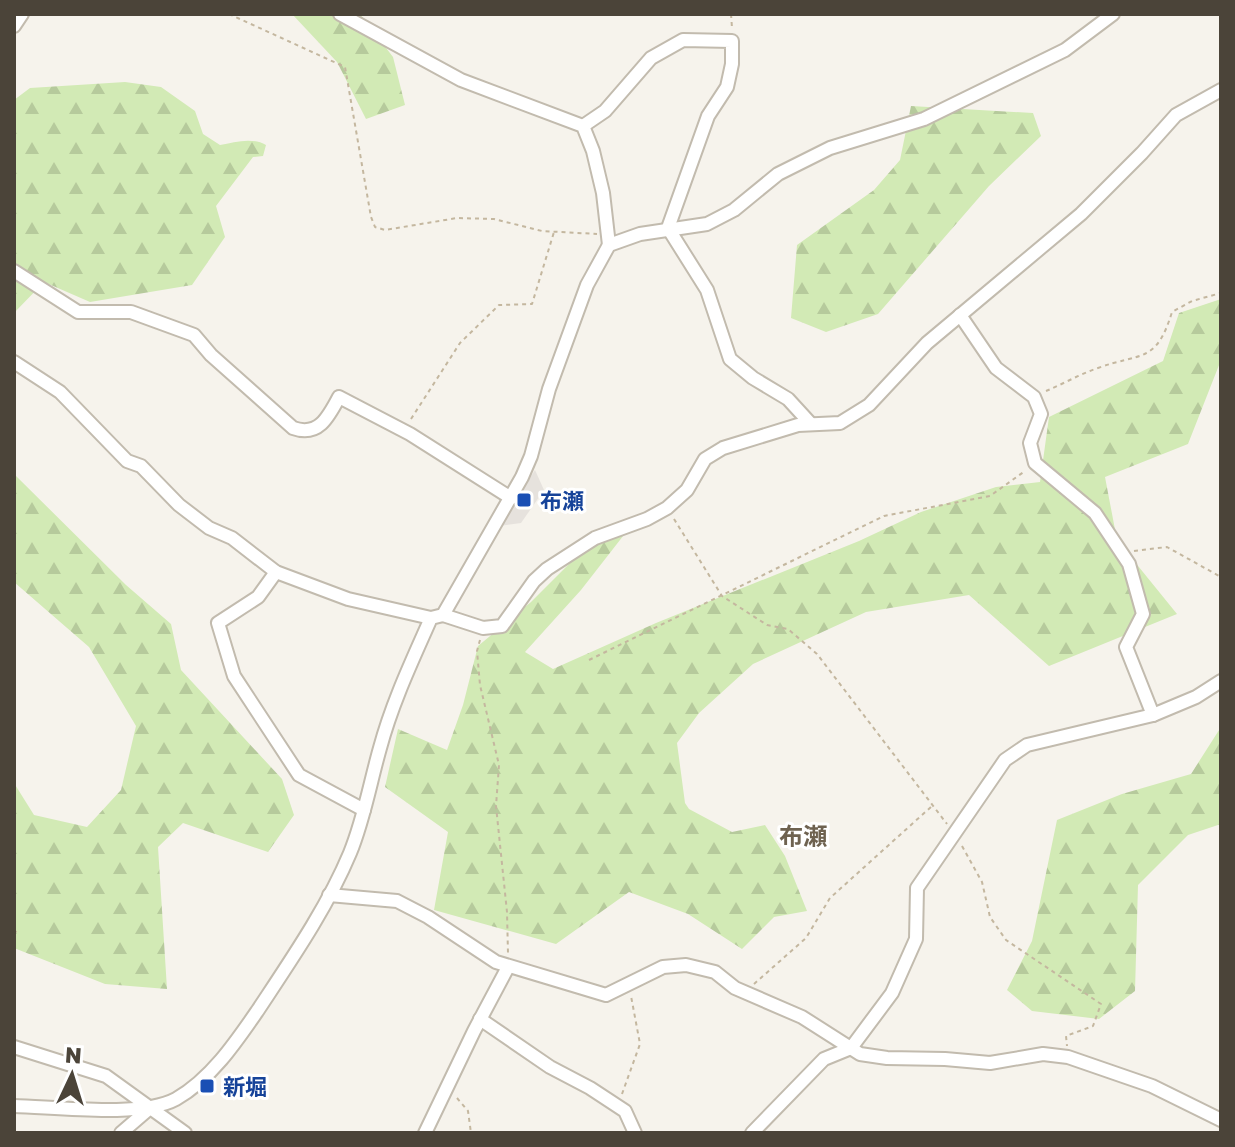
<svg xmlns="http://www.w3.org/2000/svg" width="1235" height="1147" font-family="'Golos Text','Noto Sans JP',sans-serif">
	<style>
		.industrial { fill: #e6e2dd }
		.forest { fill: url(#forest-firs) }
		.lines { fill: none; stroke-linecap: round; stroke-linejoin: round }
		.minor-casing { stroke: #c2bbae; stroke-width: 16 }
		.path { stroke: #c4b79f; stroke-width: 2; stroke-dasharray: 4 4; stroke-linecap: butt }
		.minor { stroke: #fff; stroke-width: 12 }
		.transit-dot { fill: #1a4fb4; stroke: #fff; stroke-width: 3 }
		.labels { text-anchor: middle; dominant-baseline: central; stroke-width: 6; stroke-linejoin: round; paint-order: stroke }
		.transit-label { font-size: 22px; font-weight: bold; fill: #164399; stroke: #fff; text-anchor: start }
		.neighbourhood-label { font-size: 24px; font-weight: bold; fill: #6e6250; stroke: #fff }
	</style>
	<defs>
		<pattern id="forest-firs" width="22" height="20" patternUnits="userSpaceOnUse" patternTransform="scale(2)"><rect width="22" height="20" fill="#d2eab5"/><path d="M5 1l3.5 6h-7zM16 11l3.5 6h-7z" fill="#b6ca9c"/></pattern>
	</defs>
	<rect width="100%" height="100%" fill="#f6f3ec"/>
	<path class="industrial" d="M535,470L544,490L521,523L499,526Z"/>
	<g class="forest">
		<path d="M292,14H360L393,57L405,105L366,119L337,62Z"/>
		<path d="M125,82L161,87L195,111L203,134L220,145C235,142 252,137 266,145L263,156L253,157L216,206L225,237L192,285L90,302L44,282L14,313V100L30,88Z"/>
		<path d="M911,106L1033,113L1041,136L989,186L878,314L826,332L791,318L797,245L874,190L900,160Z"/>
		<path d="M1221,299V360L1188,444L1105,477L1117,540L1177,614L1049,666L969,595L866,612L753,664L699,713L677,743L685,803L689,809L732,832L765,825L785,856L807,911L774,917L742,949L688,914L629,892L556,944L434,910L448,832L385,787L398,729L447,750L463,705L478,646L531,602L573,560L620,525L627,531L581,590L525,652L553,669L656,623L859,541L921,512L996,487L1040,482L1049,417L1163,361L1179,313Z"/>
		<path d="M14,474L126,585L171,624L181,670L282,779L294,815L268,852L183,823L158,847L167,989L105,984L14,948V783L34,815L87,827L121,790L136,726L89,647L14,582Z"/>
		<path d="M1221,727V824L1188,835L1138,885L1135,991L1099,1019L1032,1011L1007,990L1032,941L1057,820L1122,794L1191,774Z"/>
	</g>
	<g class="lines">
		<g class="minor-casing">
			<g id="minor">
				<path d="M340,14L461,80L583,126L593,151L603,193L609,245"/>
				<path d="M14,26L22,14"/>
				<path d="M583,126L605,111L651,58L683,40L732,41V64L727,87L708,116L668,228L707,290L730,359L753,378L788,399L810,423"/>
				<path d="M14,271L78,312H131L194,335L211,355L293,428C318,437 328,418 339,397L410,434L511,498"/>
				<path d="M960,315L996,368L1034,397L1041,414L1030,443L1035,463L1095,513L1129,564L1143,614L1126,647L1153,715"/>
				<path d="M14,362L60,392L127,461L141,466L179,505L209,528L232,538L276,572L348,599L431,618"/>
				<path d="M276,572L258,597L218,623L234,676L299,775L364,810"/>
				<path d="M443,615L483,628L502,626L534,581L547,569L595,538L647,519L667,508L687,490L705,459L723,448L798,425L840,423L869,405L927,343L1081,214L1142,153L1176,115L1221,90"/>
				<path d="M329,895L397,901L428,917L496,962L606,995L663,967L686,965L715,972L735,988L802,1017L860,1054L887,1058L945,1059L990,1063L1043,1054L1068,1057L1152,1086L1221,1120"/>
				<path d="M480,1019L550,1067L590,1088L625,1111L635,1133"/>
				<path d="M14,1047L106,1076L185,1133"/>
				<path d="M14,1106C55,1107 141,1118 176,1099C211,1079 236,1042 258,1010C291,960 327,908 350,853C364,819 370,783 380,748C392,703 412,661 431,618L443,615L522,477L531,456L549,389L587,285L609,245L640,234L707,224L734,210L778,174L830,148L924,119L1065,50L1113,14"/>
				<path d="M121,1133L150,1108"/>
				<path d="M425,1133L474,1031L508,967"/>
				<path d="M752,1133L824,1059L851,1048L892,993L916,939L917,888L1005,760L1027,745L1153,715L1196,697L1221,681"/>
			</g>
		</g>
		<g class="path">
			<path d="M229,14L345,67L371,217L375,227L385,230L457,218L494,219L542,231L597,234"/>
			<path d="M731,14L732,28"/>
			<path d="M1046,391C1063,384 1080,374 1098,368C1142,352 1156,364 1172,312L1192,301L1221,293"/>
			<path d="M411,419L460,343L499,305L532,304L554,232"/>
			<path d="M674,519L722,596L767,625L788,629L817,654L947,824"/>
			<path d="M1134,551L1167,547L1221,577"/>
			<path d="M480,640L477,651L480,685L499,765L496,806L507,912L508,954"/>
			<path d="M589,660L884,516L990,496L1025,471"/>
			<path d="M962,846L982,882L990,917L1006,940L1101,1004L1093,1026L1066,1036L1067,1046"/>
			<path d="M14,934L17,930"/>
			<path d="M754,984L806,938L830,898L932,806"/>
			<path d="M622,1094L640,1044L631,996"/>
			<path d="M457,1098L468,1111L471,1133"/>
		</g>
		<use href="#minor" class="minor"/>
	</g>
	<g class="transit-dot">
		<rect x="516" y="492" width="16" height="16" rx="4"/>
		<rect x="199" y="1078" width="16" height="16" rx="4"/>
	</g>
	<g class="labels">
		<g class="transit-label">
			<text x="540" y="500">布瀬</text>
			<text x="223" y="1086">新堀</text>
		</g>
		<g class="neighbourhood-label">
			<text x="803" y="835">布瀬</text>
		</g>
	</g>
	<rect width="1235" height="1147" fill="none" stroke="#4b4439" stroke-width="32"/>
	<g transform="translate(72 1075) rotate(4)" stroke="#ffffff" stroke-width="6" paint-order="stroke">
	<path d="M0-6L14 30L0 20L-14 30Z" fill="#4b4439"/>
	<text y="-12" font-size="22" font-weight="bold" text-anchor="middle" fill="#4b4439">N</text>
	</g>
</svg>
